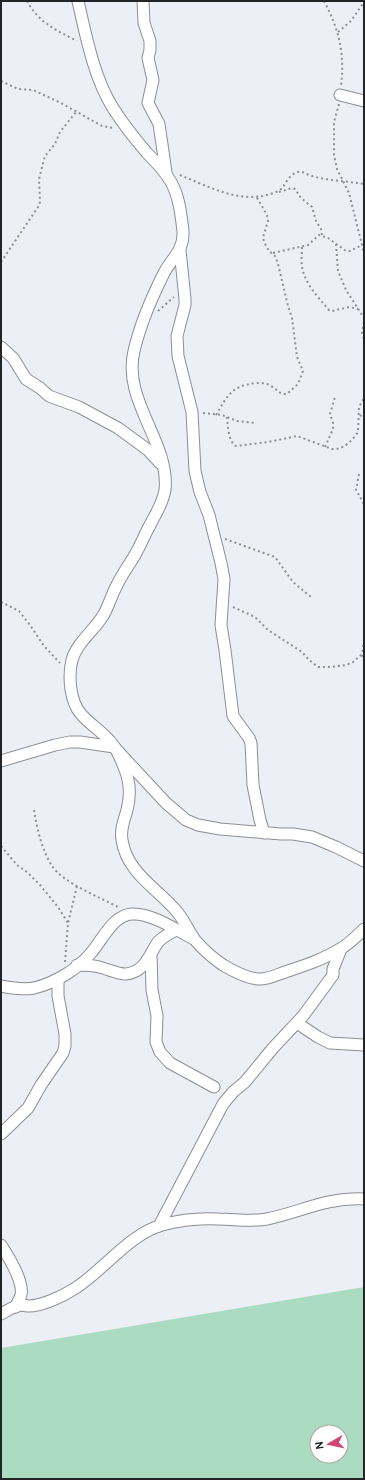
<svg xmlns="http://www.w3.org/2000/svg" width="365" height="1480" font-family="Overpass,sans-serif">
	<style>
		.green { fill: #abdbc0; fill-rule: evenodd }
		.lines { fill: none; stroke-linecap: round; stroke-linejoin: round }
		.minor-casing { stroke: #8d8e95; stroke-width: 13 }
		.path { stroke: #8f9095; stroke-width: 2; stroke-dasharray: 2 3; stroke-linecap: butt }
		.minor { stroke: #fff; stroke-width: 11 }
	</style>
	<rect width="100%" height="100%" fill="#edeff6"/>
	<path class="green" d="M364,1287V1479H1V1348ZM317,1432H341V1456H317Z"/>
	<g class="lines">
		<g class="minor-casing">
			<g id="minor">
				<path d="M78,1C86,36 94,78 113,108C123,124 135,139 147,153C156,162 165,171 171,182C179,196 181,214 183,231C184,252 171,258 163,275C151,299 140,325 134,351C122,401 170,442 165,490C163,503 156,513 150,525C145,534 141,544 136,553C130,564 122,574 117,585C112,594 109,605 104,614C95,630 77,642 72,660C68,676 70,702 81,714C91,726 104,732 113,745C118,751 121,760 124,767C130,781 131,795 127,810C124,821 120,829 122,840C127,874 159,889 178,913C185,922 189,932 195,940C202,948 214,959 223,965C233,971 246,978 258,979C268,980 278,974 288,971C306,965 324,959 340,949C349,944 357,936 364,929"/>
				<path d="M143,1L144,23L150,41V50L148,58L153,80L148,103L159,124L166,172"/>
				<path d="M340,95L364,101"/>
				<path d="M180,250L185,299V305L177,336L178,356L192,412L195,471L200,492L209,515L221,563L224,579L221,625L225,650L233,716L249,738L251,743L253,785L260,820L264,833"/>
				<path d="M1,347L13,358L26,379L40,388L49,396L79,407L118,428L148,450L160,463"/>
				<path d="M1,761L55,745L70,742H80L114,747L166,803L186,820L198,825L220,829L281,834H293L312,837L336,847L364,861"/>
				<path d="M151,954L152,990L157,1016L156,1042L160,1052L170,1063L214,1087"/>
				<path d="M77,965C84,965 92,965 99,967C108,969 117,974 126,974C145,972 149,955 158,942C163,937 170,933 176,930"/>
				<path d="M1,986C12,988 23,990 34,988C55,983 78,969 91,953C103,939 113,915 132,914C152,913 178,931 194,939"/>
				<path d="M297,1023L318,1037L330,1043L364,1045"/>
				<path d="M1,1134L28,1108L41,1085L63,1053L65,1046V1034L58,996V979"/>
				<path d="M159,1226L223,1104L233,1092L245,1082L273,1048L303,1016L333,975V969L341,949"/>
				<path d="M1,1245C8,1256 24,1281 21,1295C20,1299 17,1303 16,1307"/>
				<path d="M1,1314C5,1312 16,1305 20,1305C23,1305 26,1306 29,1306C42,1306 63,1296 74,1289C102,1272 129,1234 162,1225C180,1220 199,1218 218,1219C235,1219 251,1222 267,1219C301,1212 327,1197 364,1199"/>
			</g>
		</g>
		<g class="path">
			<path d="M27,1C39,23 56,30 77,41"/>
			<path d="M324,1C339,29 345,54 341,86"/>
			<path d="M338,32L351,21L364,2"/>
			<path d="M1,81L18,89L33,90L61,103L102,126L113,128"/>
			<path d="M339,104L334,122V155L337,169L349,193L364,253"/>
			<path d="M180,175C210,187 243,206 276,192C286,189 286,175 298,172C304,171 307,175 312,176C329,181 347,181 364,184"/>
			<path d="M279,192L292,188L295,189L301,198L312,207L316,221L321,229L322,235"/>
			<path d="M336,244L338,271L346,290L364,318"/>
			<path d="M302,247C302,254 301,261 302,267C305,284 318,297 329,310L332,311L349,307L358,309"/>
			<path d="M273,253L308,245L319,235L328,238L346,251H350L362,245"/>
			<path d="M1,262L38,207L40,202L39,179L45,156L55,144L60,132L76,112"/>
			<path d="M158,311L174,297"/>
			<path d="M364,322L362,333L364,339"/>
			<path d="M203,413L222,415L237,421L255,423"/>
			<path d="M216,415C228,395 231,386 256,383C261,383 267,383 271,386C277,389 279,395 287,394L298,384L303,371L297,357L292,318L288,306L278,264L275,256L269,251L264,242L263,237L268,221L267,215L256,196"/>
			<path d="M360,415L364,419"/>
			<path d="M227,417C228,426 228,441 236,446L268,442L297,436L332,449C343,450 352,441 358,432L359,407L364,398"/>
			<path d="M325,447L333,429V423L330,414L335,397"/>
			<path d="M359,474L356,490L364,504"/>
			<path d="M225,539L275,557L293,582L312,598"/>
			<path d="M1,602L19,611L30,625L44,646L60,663"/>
			<path d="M233,607L255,617L268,630L302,652L309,660L318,667H331L346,665L353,662L362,654L364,641"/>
			<path d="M362,655L364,661"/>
			<path d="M34,810C37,829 42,850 52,866C62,882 101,898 118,907"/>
			<path d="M1,846L17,865L27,872L40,885L58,907L68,923"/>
			<path d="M65,962L68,923L77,886"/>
		</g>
		<use href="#minor" class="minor"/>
	</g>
	<rect width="365" height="1480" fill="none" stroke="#232427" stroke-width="4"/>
	<g transform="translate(329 1444) rotate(261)"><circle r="19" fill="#ffffff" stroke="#a7a7a9"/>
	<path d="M0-3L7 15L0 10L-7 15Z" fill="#d14474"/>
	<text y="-6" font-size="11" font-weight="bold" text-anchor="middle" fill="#232427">N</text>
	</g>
</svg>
